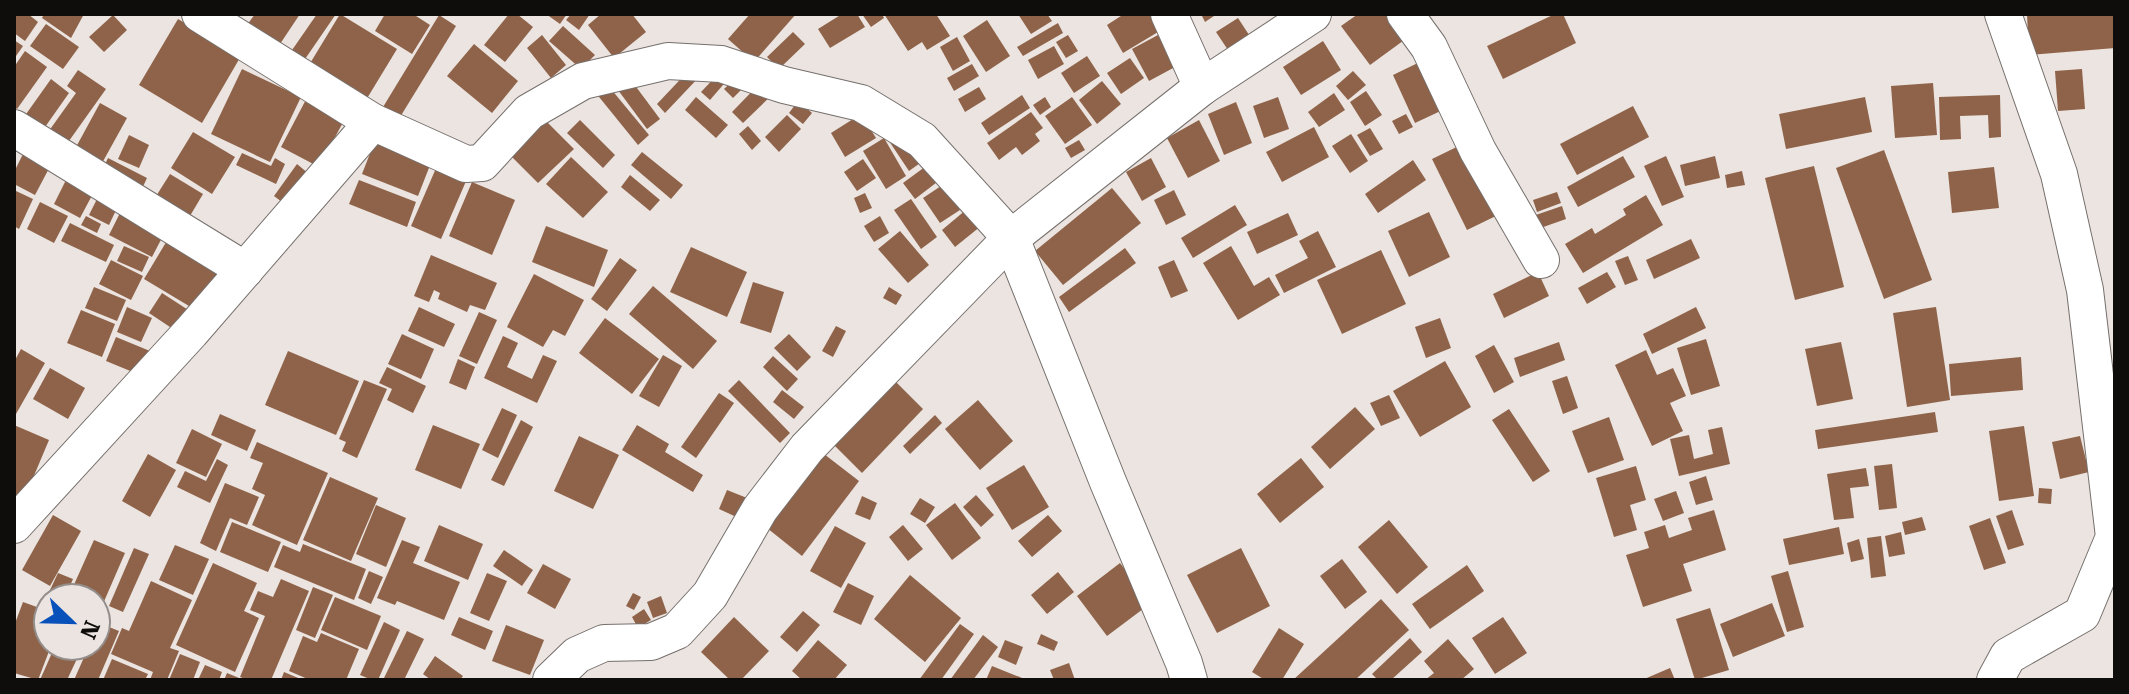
<svg xmlns="http://www.w3.org/2000/svg" width="2129" height="694" font-family="'Roboto Serif',serif">
	<style>
		.building { fill: #8f6349 }
		.lines { fill: none; stroke-linecap: round; stroke-linejoin: round }
		.street-casing { stroke: #76706d; stroke-width: 38 }
		.street { stroke: #fff; stroke-width: 36 }
	</style>
	<rect width="100%" height="100%" fill="#ebe4e0"/>
	<g class="building">
		<path d="M14,14H28L38,22L25,41L14,33Z"/>
		<path d="M44,14H84L71,38L42,18Z"/>
		<path d="M255,14H300L274,53L242,32Z"/>
		<path d="M317,14H336L303,62L290,53Z"/>
		<path d="M340,14L397,49L363,105L306,70Z"/>
		<path d="M385,14H413L430,25L412,54L375,31Z"/>
		<path d="M509,14H517L533,27L505,62L484,45Z"/>
		<path d="M546,14H567L560,24Z"/>
		<path d="M571,14H590L579,30L566,20Z"/>
		<path d="M601,14H632L646,32L614,58L588,25Z"/>
		<path d="M750,14H796L754,62L728,39Z"/>
		<path d="M842,14H857L865,27L830,48L818,29Z"/>
		<path d="M862,14H882L884,18L871,27Z"/>
		<path d="M884,14H936L950,36L927,50L922,42L908,51Z"/>
		<path d="M1018,14H1047L1052,21L1031,34Z"/>
		<path d="M1124,14H1154L1163,29L1123,53L1107,25Z"/>
		<path d="M1201,14H1217L1205,22Z"/>
		<path d="M1358,14H1390L1407,38L1370,65L1341,26Z"/>
		<path d="M1555,14H1563L1576,43L1503,79L1487,46Z"/>
		<path d="M2027,14H2115V48L2029,55Z"/>
		<path d="M113,15L127,30L104,52L89,37Z"/>
		<path d="M439,15L456,26L397,122L380,112Z"/>
		<path d="M1238,18L1253,41L1232,56L1216,32Z"/>
		<path d="M178,19L241,56L202,123L139,85Z"/>
		<path d="M987,20L1010,56L986,72L963,36Z"/>
		<path d="M1058,23L1063,33L1023,56L1017,47Z"/>
		<path d="M46,24L79,47L63,69L30,46Z"/>
		<path d="M563,26L595,55L581,69L549,41Z"/>
		<path d="M793,32L805,44L779,69L767,57Z"/>
		<path d="M542,35L566,65L551,78L527,48Z"/>
		<path d="M1068,35L1078,51L1066,58L1056,42Z"/>
		<path d="M1158,35L1175,67L1149,81L1132,49Z"/>
		<path d="M957,37L970,61L953,71L940,47Z"/>
		<path d="M14,40L23,46L14,59Z"/>
		<path d="M1323,41L1341,70L1301,95L1283,67Z"/>
		<path d="M474,44L518,81L492,113L447,76Z"/>
		<path d="M1054,46L1064,64L1038,79L1028,60Z"/>
		<path d="M25,51L47,67L17,109L14,107V67Z"/>
		<path d="M1087,56L1100,76L1074,93L1061,73Z"/>
		<path d="M1130,58L1144,78L1121,94L1107,73Z"/>
		<path d="M1424,60L1447,108L1415,123L1393,75Z"/>
		<path d="M972,64L979,76L954,91L947,78Z"/>
		<path d="M692,67L701,75L665,113L657,104Z"/>
		<path d="M242,69L301,97L270,162L211,134Z"/>
		<path d="M2082,69L2085,109L2058,111L2055,71Z"/>
		<path d="M78,70L106,89L59,155L41,142L76,93L67,86Z"/>
		<path d="M721,71L729,78L710,100L701,92Z"/>
		<path d="M1353,71L1366,85L1348,100L1336,86Z"/>
		<path d="M742,72L750,81L733,98L724,89Z"/>
		<path d="M628,76L660,119L647,129L615,86Z"/>
		<path d="M51,79L69,93L38,137L19,124Z"/>
		<path d="M763,80L775,92L743,123L732,112Z"/>
		<path d="M1102,81L1121,104L1097,124L1079,100Z"/>
		<path d="M606,83L649,135L638,145L595,92Z"/>
		<path d="M1933,83L1937,135L1895,138L1891,86Z"/>
		<path d="M979,87L986,99L965,112L958,99Z"/>
		<path d="M1366,91L1382,115L1365,126L1350,102Z"/>
		<path d="M310,92L348,113L319,167L281,147Z"/>
		<path d="M1334,93L1345,110L1319,127L1308,112Z"/>
		<path d="M1022,95L1030,108L989,135L981,123Z"/>
		<path d="M2000,95L2001,137L1989,138L1988,115L1960,116L1961,139L1940,140L1939,97Z"/>
		<path d="M696,97L728,125L716,138L685,110Z"/>
		<path d="M1045,97L1051,107L1040,115L1033,105Z"/>
		<path d="M1072,97L1092,125L1065,144L1045,116Z"/>
		<path d="M1278,97L1289,129L1264,138L1253,106Z"/>
		<path d="M1865,97L1872,132L1786,149L1779,114Z"/>
		<path d="M798,101L812,113L803,124L789,113Z"/>
		<path d="M1236,102L1252,143L1224,155L1208,114Z"/>
		<path d="M100,103L127,118L96,174L69,160Z"/>
		<path d="M1633,106L1649,137L1577,175L1560,144Z"/>
		<path d="M1031,112L1043,128L1035,134L1040,141L1022,155L1016,147L999,160L987,143Z"/>
		<path d="M861,114L876,138L845,157L831,133Z"/>
		<path d="M1406,114L1413,127L1399,134L1392,121Z"/>
		<path d="M787,115L801,129L779,152L765,137Z"/>
		<path d="M541,116L574,149L538,183L506,151Z"/>
		<path d="M580,120L615,155L603,168L567,133Z"/>
		<path d="M1199,120L1220,161L1188,178L1167,138Z"/>
		<path d="M748,126L761,141L752,150L739,134Z"/>
		<path d="M1314,127L1329,157L1282,182L1266,152Z"/>
		<path d="M1370,128L1383,149L1370,156L1357,135Z"/>
		<path d="M193,132L235,157L212,194L171,168Z"/>
		<path d="M378,133L434,155L418,196L362,174Z"/>
		<path d="M1351,134L1368,161L1350,173L1332,146Z"/>
		<path d="M129,135L149,145L139,168L118,159Z"/>
		<path d="M884,138L906,176L886,189L863,151Z"/>
		<path d="M1079,140L1085,150L1071,158L1065,148Z"/>
		<path d="M889,141L923,161L909,171Z"/>
		<path d="M1467,142L1502,213L1467,230L1432,159Z"/>
		<path d="M27,146L54,159L35,195L14,184V172Z"/>
		<path d="M1884,150L1932,280L1884,299L1836,168Z"/>
		<path d="M642,152L683,185L671,199L631,165Z"/>
		<path d="M242,153L271,166L275,158L285,164L276,184L236,165Z"/>
		<path d="M1623,156L1635,177L1578,207L1567,187Z"/>
		<path d="M1666,156L1684,197L1662,206L1644,166Z"/>
		<path d="M1715,156L1720,178L1685,186L1680,165Z"/>
		<path d="M571,157L608,192L583,218L546,184Z"/>
		<path d="M108,158L147,178L138,197L99,177Z"/>
		<path d="M1151,158L1166,187L1142,201L1126,172Z"/>
		<path d="M440,159L470,172L441,239L411,226Z"/>
		<path d="M863,159L876,178L857,191L844,172Z"/>
		<path d="M1413,160L1426,180L1378,213L1365,194Z"/>
		<path d="M933,161L945,176L915,199L903,183Z"/>
		<path d="M297,164L309,174L286,205L274,196Z"/>
		<path d="M1814,166L1844,287L1795,300L1765,178Z"/>
		<path d="M1994,167L1999,208L1952,213L1948,172Z"/>
		<path d="M1742,171L1745,185L1727,188L1725,175Z"/>
		<path d="M70,172L97,186L80,218L54,204Z"/>
		<path d="M170,174L203,194L187,221L153,201Z"/>
		<path d="M630,175L660,200L650,211L621,187Z"/>
		<path d="M359,180L416,202L407,227L349,204Z"/>
		<path d="M472,182L515,200L492,255L449,236Z"/>
		<path d="M944,184L960,210L940,223L923,198Z"/>
		<path d="M1112,188L1141,223L1063,285L1035,251Z"/>
		<path d="M1174,190L1186,215L1166,225L1154,200Z"/>
		<path d="M16,191L33,199L19,229L14,226V196Z"/>
		<path d="M1557,192L1561,203L1537,212L1533,200Z"/>
		<path d="M865,193L872,208L860,213L854,198Z"/>
		<path d="M1646,195L1663,225L1583,273L1565,244L1592,228L1595,234L1626,215L1623,209Z"/>
		<path d="M98,197L118,206L109,225L89,215Z"/>
		<path d="M911,199L937,237L921,249L894,210Z"/>
		<path d="M40,202L68,216L54,243L27,229Z"/>
		<path d="M1235,205L1247,225L1193,258L1181,238Z"/>
		<path d="M1562,206L1566,219L1532,231L1527,218Z"/>
		<path d="M122,209L165,232L152,257L109,235Z"/>
		<path d="M967,209L981,226L955,247L942,230Z"/>
		<path d="M1429,212L1450,257L1409,277L1388,231Z"/>
		<path d="M1288,213L1298,235L1257,254L1247,232Z"/>
		<path d="M86,216L101,224L97,233L81,225Z"/>
		<path d="M880,216L889,233L874,242L864,226Z"/>
		<path d="M70,223L114,245L106,262L61,241Z"/>
		<path d="M546,226L608,250L594,287L532,262Z"/>
		<path d="M900,231L929,265L908,283L878,249Z"/>
		<path d="M1318,231L1336,267L1284,293L1275,275L1308,258L1299,241Z"/>
		<path d="M168,239L228,275L204,315L144,279Z"/>
		<path d="M1691,239L1700,258L1654,279L1646,260Z"/>
		<path d="M124,246L149,257L142,272L117,261Z"/>
		<path d="M1231,246L1254,286L1269,277L1280,295L1238,320L1203,263Z"/>
		<path d="M691,247L747,272L727,317L670,292Z"/>
		<path d="M1125,248L1136,263L1069,312L1059,297Z"/>
		<path d="M1381,250L1406,304L1342,334L1317,280Z"/>
		<path d="M431,255L497,283L485,310L470,305L467,312L438,299L440,293L434,290L429,302L414,296Z"/>
		<path d="M1628,256L1638,280L1625,285L1615,261Z"/>
		<path d="M620,258L637,270L607,311L591,299Z"/>
		<path d="M111,260L143,276L131,300L99,284Z"/>
		<path d="M1174,260L1188,291L1171,298L1158,267Z"/>
		<path d="M1538,272L1549,296L1504,318L1493,294Z"/>
		<path d="M1607,272L1616,287L1587,304L1578,288Z"/>
		<path d="M534,274L584,300L565,336L553,330L543,347L507,327Z"/>
		<path d="M753,282L784,292L771,333L740,323Z"/>
		<path d="M653,286L717,341L693,369L629,314Z"/>
		<path d="M94,287L126,300L117,321L85,308Z"/>
		<path d="M889,287L902,295L896,305L883,298Z"/>
		<path d="M162,293L196,315L182,335L149,313Z"/>
		<path d="M127,307L152,318L141,342L117,332Z"/>
		<path d="M419,307L455,324L444,347L408,331Z"/>
		<path d="M1696,307L1706,328L1652,354L1643,334Z"/>
		<path d="M1936,307L1950,400L1907,407L1893,313Z"/>
		<path d="M81,310L115,324L102,357L67,343Z"/>
		<path d="M479,312L497,320L477,364L459,356Z"/>
		<path d="M605,318L659,359L632,394L579,353Z"/>
		<path d="M1440,318L1451,348L1426,358L1415,327Z"/>
		<path d="M836,326L846,331L833,357L822,351Z"/>
		<path d="M402,334L434,349L421,379L388,364Z"/>
		<path d="M789,334L811,357L797,371L774,348Z"/>
		<path d="M503,336L518,343L507,367L532,379L543,355L557,361L537,403L484,378Z"/>
		<path d="M116,337L150,351L140,375L106,361Z"/>
		<path d="M1706,339L1720,386L1691,395L1677,348Z"/>
		<path d="M1559,342L1565,360L1520,377L1514,358Z"/>
		<path d="M1841,342L1853,399L1817,406L1805,349Z"/>
		<path d="M1494,345L1514,382L1494,393L1475,356Z"/>
		<path d="M21,349L45,363L16,414L14,413V362Z"/>
		<path d="M1646,350L1657,375L1673,368L1686,396L1670,403L1683,431L1652,446L1615,365Z"/>
		<path d="M288,351L359,381L336,435L265,405Z"/>
		<path d="M663,355L682,366L659,407L639,396Z"/>
		<path d="M773,356L798,379L787,391L763,367Z"/>
		<path d="M2021,357L2023,390L1951,396L1949,364Z"/>
		<path d="M458,359L475,367L466,390L449,383Z"/>
		<path d="M1445,361L1471,407L1420,437L1393,391Z"/>
		<path d="M387,367L426,386L413,413L387,400L392,389L379,383Z"/>
		<path d="M50,368L85,388L68,419L33,399Z"/>
		<path d="M1567,376L1578,408L1563,414L1552,381Z"/>
		<path d="M364,380L387,389L357,458L342,451L346,442L339,439Z"/>
		<path d="M739,380L790,433L780,443L728,391Z"/>
		<path d="M895,381L923,409L862,473L833,444Z"/>
		<path d="M782,390L804,407L794,419L773,402Z"/>
		<path d="M719,393L734,403L696,458L681,447Z"/>
		<path d="M1389,395L1400,418L1381,426L1370,403Z"/>
		<path d="M978,400L1013,441L980,470L945,429Z"/>
		<path d="M1355,407L1375,429L1330,469L1311,447Z"/>
		<path d="M502,408L517,415L498,458L482,450Z"/>
		<path d="M1509,409L1550,471L1533,482L1492,420Z"/>
		<path d="M1935,412L1938,432L1818,449L1815,430Z"/>
		<path d="M220,414L256,430L247,451L211,435Z"/>
		<path d="M935,415L942,423L910,454L903,446Z"/>
		<path d="M1609,417L1624,460L1588,473L1572,431Z"/>
		<path d="M521,420L533,427L504,486L491,480Z"/>
		<path d="M14,425L49,440L17,516L14,515Z"/>
		<path d="M433,425L480,444L461,489L415,470Z"/>
		<path d="M637,425L669,444L665,452L703,475L693,492L622,450Z"/>
		<path d="M2024,426L2034,496L1999,501L1989,431Z"/>
		<path d="M1722,427L1730,464L1679,476L1670,439L1689,435L1694,459L1713,454L1708,430Z"/>
		<path d="M192,429L222,444L206,477L176,463Z"/>
		<path d="M579,436L619,455L593,509L554,491Z"/>
		<path d="M2080,436L2089,472L2060,479L2052,442Z"/>
		<path d="M257,442L328,473L297,545L252,525L265,495L252,489L263,463L250,458Z"/>
		<path d="M148,454L176,470L150,517L122,501Z"/>
		<path d="M824,454L859,481L802,556L767,528Z"/>
		<path d="M1301,458L1324,487L1280,523L1257,494Z"/>
		<path d="M217,459L228,465L210,503L177,487L185,471L206,481Z"/>
		<path d="M1892,464L1897,508L1879,510L1874,466Z"/>
		<path d="M1024,465L1049,507L1012,530L986,488Z"/>
		<path d="M1636,466L1646,500L1630,505L1637,530L1614,537L1596,478Z"/>
		<path d="M1866,468L1869,486L1850,488L1854,518L1834,520L1827,474Z"/>
		<path d="M1706,476L1713,500L1696,505L1689,482Z"/>
		<path d="M330,477L378,498L351,561L303,540Z"/>
		<path d="M225,483L259,497L247,525L230,518L216,551L200,543Z"/>
		<path d="M2039,488L2052,489L2051,504L2038,503Z"/>
		<path d="M727,490L752,500L743,520L719,509Z"/>
		<path d="M1676,491L1684,513L1663,521L1654,499Z"/>
		<path d="M976,495L994,515L981,527L963,507Z"/>
		<path d="M862,496L877,503L870,520L855,514Z"/>
		<path d="M920,498L935,507L925,523L910,514Z"/>
		<path d="M955,503L981,538L952,560L926,525Z"/>
		<path d="M376,505L406,518L386,567L356,554Z"/>
		<path d="M1714,510L1726,550L1683,564L1692,591L1643,607L1626,555L1649,548L1644,532L1665,525L1669,538L1692,530L1688,518Z"/>
		<path d="M2012,510L2024,545L2008,550L1996,516Z"/>
		<path d="M53,515L81,531L50,586L22,570Z"/>
		<path d="M1048,515L1062,531L1032,557L1018,541Z"/>
		<path d="M1922,517L1926,530L1905,535L1902,522Z"/>
		<path d="M1990,518L2006,563L1984,570L1969,526Z"/>
		<path d="M1389,520L1428,567L1397,594L1358,547Z"/>
		<path d="M232,522L281,542L268,572L220,552Z"/>
		<path d="M439,525L483,544L468,580L424,561Z"/>
		<path d="M903,525L923,549L908,561L889,537Z"/>
		<path d="M835,526L866,543L841,588L810,571Z"/>
		<path d="M1839,527L1844,554L1789,565L1783,539Z"/>
		<path d="M1901,532L1905,554L1889,557L1885,536Z"/>
		<path d="M1881,536L1886,576L1871,578L1867,538Z"/>
		<path d="M1859,539L1864,559L1851,562L1847,543Z"/>
		<path d="M94,540L125,553L99,613L96,612V598H68Z"/>
		<path d="M402,540L420,547L413,563L460,582L444,620L397,601L395,605L377,598Z"/>
		<path d="M303,544L366,569L354,600L274,567L283,545L300,552Z"/>
		<path d="M175,545L209,559L193,595L159,580Z"/>
		<path d="M134,548L149,554L123,612L109,606Z"/>
		<path d="M1241,548L1270,606L1217,633L1187,575Z"/>
		<path d="M504,550L533,570L522,586L493,566Z"/>
		<path d="M1342,559L1367,592L1345,609L1320,576Z"/>
		<path d="M213,563L257,583L244,611L259,618L235,672L176,645Z"/>
		<path d="M1120,563L1151,603L1107,636L1077,596Z"/>
		<path d="M543,564L571,579L555,609L527,593Z"/>
		<path d="M1467,565L1484,591L1430,629L1412,604Z"/>
		<path d="M369,571L383,577L371,604L358,598Z"/>
		<path d="M1788,571L1804,627L1787,632L1771,576Z"/>
		<path d="M1058,572L1074,592L1047,614L1031,595Z"/>
		<path d="M58,573L73,579L65,597L50,590Z"/>
		<path d="M487,573L507,581L489,621L470,613Z"/>
		<path d="M910,575L961,618L925,662L874,619Z"/>
		<path d="M281,579L309,591L271,680H248L240,677L265,616L250,610L258,591L273,597Z"/>
		<path d="M151,581L192,600L170,648L179,651L167,680H150L153,672L111,654L122,628L129,631Z"/>
		<path d="M848,583L874,596L861,625L833,612Z"/>
		<path d="M313,587L333,595L315,638L296,630Z"/>
		<path d="M633,593L641,597L634,610L626,606Z"/>
		<path d="M661,596L667,613L653,618L647,602Z"/>
		<path d="M335,597L381,616L367,650L321,630Z"/>
		<path d="M1381,599L1409,630L1355,680H1293Z"/>
		<path d="M23,602L48,611V646H51L38,680L14,673V626Z"/>
		<path d="M1772,603L1785,636L1733,657L1720,624Z"/>
		<path d="M1710,608L1729,670L1695,680L1676,619Z"/>
		<path d="M644,609L651,620L638,628L632,617Z"/>
		<path d="M803,611L820,625L797,652L780,637Z"/>
		<path d="M459,617L493,631L485,650L451,635Z"/>
		<path d="M734,617L769,651L741,680H730L701,652Z"/>
		<path d="M1503,617L1527,653L1495,674L1472,638Z"/>
		<path d="M384,622L400,630L378,680H372L360,675Z"/>
		<path d="M99,623L119,631L98,680H74L89,646H96V630Z"/>
		<path d="M960,624L974,634L941,680H919Z"/>
		<path d="M506,625L544,640L530,675L492,661Z"/>
		<path d="M1279,628L1304,644L1282,680H1265L1252,672Z"/>
		<path d="M407,631L424,639L404,680H383Z"/>
		<path d="M321,633L359,649L346,680H310L289,671L303,636L317,642Z"/>
		<path d="M1041,634L1058,642L1054,651L1037,644Z"/>
		<path d="M983,635L998,647L973,680H950Z"/>
		<path d="M1410,638L1422,652L1391,680H1378L1372,674Z"/>
		<path d="M1448,639L1474,669L1461,680H1425L1434,673L1424,661Z"/>
		<path d="M818,640L847,665L834,680H802L792,671Z"/>
		<path d="M1005,640L1023,647L1016,665L998,657Z"/>
		<path d="M55,646H83L67,680H40Z"/>
		<path d="M180,654L200,662L193,680H169Z"/>
		<path d="M435,656L463,676L460,680H431L423,674Z"/>
		<path d="M112,659L148,674L145,680H103Z"/>
		<path d="M1069,663L1075,680H1054L1050,670Z"/>
		<path d="M205,665L222,672L219,680H198Z"/>
		<path d="M992,666L1027,680H986Z"/>
		<path d="M1670,668L1675,680H1642Z"/>
		<path d="M284,672L303,680H281Z"/>
		<path d="M227,673L244,680H224Z"/>
	</g>
	<g class="lines">
		<g class="street-casing">
			<g id="street">
				<path d="M200,14L373,122"/>
				<path d="M1169,14L1202,87"/>
				<path d="M1405,14L1429,47L1478,151L1541,260"/>
				<path d="M14,128L245,270"/>
				<path d="M14,525L191,332L373,122L466,164L482,163L529,112L583,81L668,61L721,64L784,85L861,103L922,140L1011,238L1108,482L1184,663L1189,680"/>
				<path d="M551,680L577,655L604,643L651,642L677,631L710,595L760,509L807,448L1011,238L1202,87L1313,14"/>
				<path d="M1995,680L2008,656L2082,614L2114,537L2085,290L2059,174L2003,14"/>
			</g>
		</g>
		<use href="#street" class="street"/>
	</g>
	<rect width="2129" height="694" fill="none" stroke="#0f0d0b" stroke-width="32"/>
	<g transform="translate(72 622) rotate(113)"><circle r="38" fill="#ebe4e0" stroke="#938e8b" stroke-width="2"/>
	<path d="M0-6L14 30L0 20L-14 30Z" fill="#0851bb"/>
	<text y="-12" font-size="22" font-weight="bold" text-anchor="middle" fill="#0f0d0b">N</text>
	</g>
</svg>
